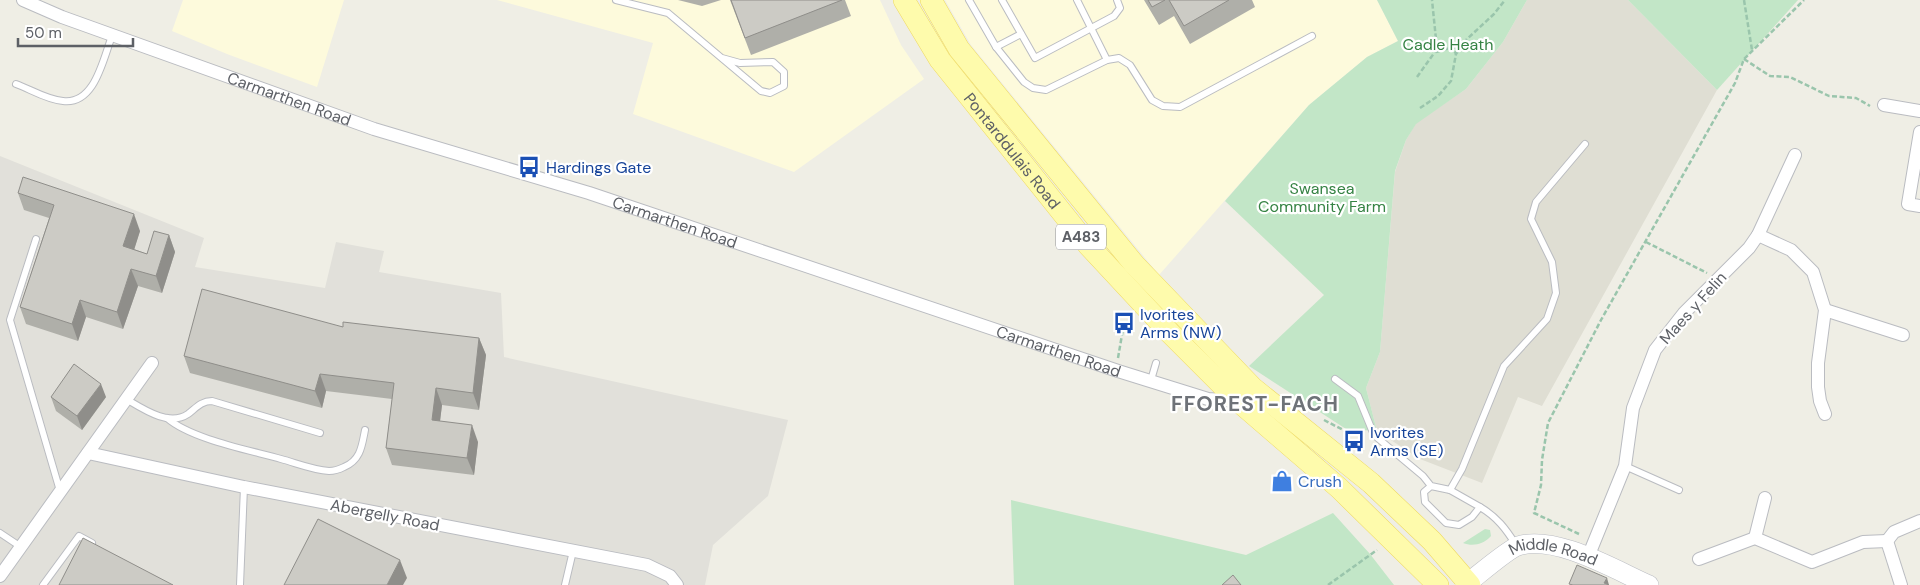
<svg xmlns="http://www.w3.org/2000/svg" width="1920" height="585" font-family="'DM Sans',sans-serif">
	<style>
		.commercial { fill: #fdfadc }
		.industrial { fill: #e1e0da }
		.education { fill: #dfded3 }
		.green { fill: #c2e6c7 }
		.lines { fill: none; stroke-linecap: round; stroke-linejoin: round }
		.lane-casing { stroke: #babcc1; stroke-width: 8 }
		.street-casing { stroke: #babcc1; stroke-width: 14 }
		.secondary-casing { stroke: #bbbdc3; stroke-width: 20 }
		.primary-casing { stroke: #efd95e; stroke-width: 22 }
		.path { stroke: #9ac5ac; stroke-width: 2.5; stroke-dasharray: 5 2.5; stroke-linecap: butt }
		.lane { stroke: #fff; stroke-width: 6 }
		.street { stroke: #fff; stroke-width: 12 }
		.secondary { stroke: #fff; stroke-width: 19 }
		.primary { stroke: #fefbac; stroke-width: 21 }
		.wall { fill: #afafa9 }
		.shaded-wall { fill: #8f8e8a }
		.building { fill: #cccbc5; stroke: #8f8e8a }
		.labels { text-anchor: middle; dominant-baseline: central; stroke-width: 4.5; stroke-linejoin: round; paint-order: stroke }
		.shield { fill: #fff; stroke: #8e9094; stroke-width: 1 }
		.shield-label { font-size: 15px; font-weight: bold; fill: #5d6066 }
		.park-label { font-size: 16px; fill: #368344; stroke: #fff }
		.street-label { font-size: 16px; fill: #5d6066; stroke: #fff }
		.transit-label { font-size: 16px; fill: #164399; stroke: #fff; text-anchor: start }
		.shop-label { font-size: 16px; fill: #366cbe; stroke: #fff; text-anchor: start }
		.district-label { font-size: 21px; font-weight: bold; letter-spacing: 1px; fill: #6e7278; stroke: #fff }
	</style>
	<rect width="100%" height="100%" fill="#efeee5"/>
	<g class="commercial">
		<path d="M183,0H344L317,87L227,54L172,31Z"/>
		<path d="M497,0H880L901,45L924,79L794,172L633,114L653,43Z"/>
		<path d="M945,0H1377L1398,41L1367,57L1309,105L1159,275L971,45Z"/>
	</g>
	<path class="industrial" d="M0,156L204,238L195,267L325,288L336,242L384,251L379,272L501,293L504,357L788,420L768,496L713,545L705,585H0Z"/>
	<path class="education" d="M1527,0H1628L1717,90L1542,406L1518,397L1482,483L1420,459L1377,431L1366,388L1380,352L1395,172L1406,140L1416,123L1466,89L1503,42Z"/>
	<g class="green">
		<path d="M1377,0H1527L1503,42L1466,89L1416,124L1406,140L1395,171L1380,352L1366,388L1377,431L1346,429L1249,366L1324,295L1225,201L1309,105L1367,57L1398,41Z"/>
		<path d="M1628,0H1798L1717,90Z"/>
		<path d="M1011,500L1246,555L1333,513L1370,554L1394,585H1014Z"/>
		<path d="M1485,529L1490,530L1491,536C1484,544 1473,547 1463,543Z"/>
	</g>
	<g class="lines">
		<g class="lane-casing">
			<g id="lane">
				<path d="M616,0L668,13L761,91L770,93L784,86V72L773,62L740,63L722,58"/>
				<path d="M969,0L996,47L1021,34"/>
				<path d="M1002,0L1035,58L1114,16L1120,8L1117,0"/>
				<path d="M1077,0L1107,60"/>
				<path d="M996,47L1024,82L1033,88L1046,90L1107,60L1119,58L1130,65L1152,100L1163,106L1180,107L1312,36"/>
				<path d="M16,84C30,89 47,100 63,101C95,105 103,59 112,36"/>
				<path d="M36,239L10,320L60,491"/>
				<path d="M1335,379L1358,396L1374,435L1423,476L1431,486L1450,490L1480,507L1472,517L1459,525L1446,523L1425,502L1424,492L1431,486"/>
				<path d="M1151,380L1156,363"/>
				<path d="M126,399C143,409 169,427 188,414C196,408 201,401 212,401L320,433"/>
				<path d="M167,418C191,439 249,450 281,459C296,463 313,470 329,471C333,471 340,469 344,467C361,460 362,445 365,430"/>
				<path d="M1625,466L1679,490"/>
				<path d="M1450,490L1462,469L1504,366L1547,319L1556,293L1552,262L1531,219L1536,202L1585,144"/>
				<path d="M1480,507C1497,517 1506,529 1516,545"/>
				<path d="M0,533L21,547"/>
				<path d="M43,585L79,536L92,543"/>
				<path d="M240,585L244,487"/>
				<path d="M565,585L573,551"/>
			</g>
		</g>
		<g class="street-casing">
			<g id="street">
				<path id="s1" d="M23,0L62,17L374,129L589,193L1118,371L1208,399L1237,401"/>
				<path d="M1884,105L1920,111"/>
				<path d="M1920,132L1908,204L1920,206"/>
				<path d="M1758,235L1791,250L1813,272L1825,310L1818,363V387L1820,401L1825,414"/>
				<path d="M1825,310L1903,335"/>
				<path d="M88,453L244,487L647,565L670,576L677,585"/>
				<path d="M1755,538L1765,498"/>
				<path d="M1887,541L1901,585"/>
				<path d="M1887,541L1894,532L1920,521"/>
				<path d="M1588,557L1625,466L1633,408L1655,350L1684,313L1749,248L1758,235L1795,155"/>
				<path d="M1699,559L1755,538L1812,562L1863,542L1887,541"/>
				<path d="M0,576L152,363"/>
			</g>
		</g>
		<g class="secondary-casing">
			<g id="secondary">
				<path id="s2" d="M1465,585C1476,577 1508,549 1518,546C1555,534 1615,570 1649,585"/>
			</g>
		</g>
		<g class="primary-casing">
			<g id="primary">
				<path id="s3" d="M904,0L940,60L1088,245L1170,333L1238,401L1339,488L1438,585"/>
				<path d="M931,0L959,49L1134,264L1253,388L1371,483L1432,541L1470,585"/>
			</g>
		</g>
		<g class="path">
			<path d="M1744,0L1752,50"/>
			<path d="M1436,52L1453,47L1456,54"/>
			<path d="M1744,59L1770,76L1790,77L1829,96L1856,98L1870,106"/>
			<path d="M1417,77L1437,49L1432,0"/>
			<path d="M1420,108L1438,96L1451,81L1456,54L1466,40L1494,14L1505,0"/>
			<path d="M1646,242L1707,273"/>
			<path d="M1118,358L1124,323"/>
			<path d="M1324,420L1349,433L1362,434"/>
			<path d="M1579,534L1534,513L1541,485L1542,460L1548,423L1601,320L1735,83L1744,59L1804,0"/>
			<path d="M1328,585L1377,550"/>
		</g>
		<use href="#lane" class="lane"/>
		<use href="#street" class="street"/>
		<use href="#secondary" class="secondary"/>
		<use href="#primary" class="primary"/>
	</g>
	<g class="wall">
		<path d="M678,0H721L702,6Z"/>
		<path d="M730,0H845L851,16L751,55Z"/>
		<path d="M1144,0H1252L1255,7L1190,44L1174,16L1159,25Z"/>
		<path d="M18,193L140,231L134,249L147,254L169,235L175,252L162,293L138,286L123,329L86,317L78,341L26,324L20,307L49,218L24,210Z"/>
		<path d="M343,327L479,338L486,355L479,410L442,405L440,421L478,442L474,475L392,465L386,448L392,399L326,391L322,408L190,373L184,356Z"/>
		<path d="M51,397H106L82,430L56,411Z"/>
	</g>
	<g class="shaded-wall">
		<path d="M134,214L140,231L130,263L123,246Z"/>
		<path d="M169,235L175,252L162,293L156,276Z"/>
		<path d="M131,269L138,286L123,329L117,312Z"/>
		<path d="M80,300L86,317L78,341L72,324Z"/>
		<path d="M479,338L486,355L479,410L473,393Z"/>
		<path d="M320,374L326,391L322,408L315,391Z"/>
		<path d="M101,384L106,397L82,430L77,416Z"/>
		<path d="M436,388L442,405L438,437L432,420Z"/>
		<path d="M472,425L478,442L474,475L467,458Z"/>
		<path d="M400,560L407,578L403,585H387Z"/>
		<path d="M1607,578L1609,585L1604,583Z"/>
	</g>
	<g class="building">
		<path d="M731,0H842L745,38Z"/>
		<path d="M1148,0H1165L1152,7Z"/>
		<path d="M1169,0H1229L1184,26Z"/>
		<path d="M23,177L134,214L123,246L147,254L154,231L169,235L156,276L131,269L117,312L80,300L72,324L20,307L54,205L18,193Z"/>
		<path d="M202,289L343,327V322L479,338L473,393L436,388L432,420L472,425L467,458L386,448L394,383L320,374L315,391L184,356Z"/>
		<path d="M74,364L101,384L77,416L51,397Z"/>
		<path d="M318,519L400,560L387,585H284Z"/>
		<path d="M83,538L173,585H59Z"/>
		<path d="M1577,565L1607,578L1604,583L1609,585H1573L1569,584Z"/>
		<path d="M1233,575L1241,585H1222Z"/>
	</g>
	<defs>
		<g id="bus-bare" transform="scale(1.725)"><path d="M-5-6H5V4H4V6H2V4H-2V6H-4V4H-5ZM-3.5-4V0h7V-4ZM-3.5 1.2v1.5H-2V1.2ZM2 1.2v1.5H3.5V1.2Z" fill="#1a4fb4" stroke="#fff" stroke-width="2.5" paint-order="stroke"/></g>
		<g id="shop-bare" transform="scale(1.725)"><path d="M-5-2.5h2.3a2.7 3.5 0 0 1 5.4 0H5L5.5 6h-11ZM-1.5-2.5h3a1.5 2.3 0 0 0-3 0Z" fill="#3f7fe0" stroke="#fff" stroke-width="2.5" paint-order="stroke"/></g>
	</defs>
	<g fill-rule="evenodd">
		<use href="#bus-bare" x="529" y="167"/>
		<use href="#bus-bare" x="1124" y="323"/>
		<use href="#bus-bare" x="1354" y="441"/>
		<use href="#shop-bare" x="1282" y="481"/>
	</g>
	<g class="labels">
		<rect class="shield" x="1056" y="224.5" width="50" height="25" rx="4"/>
		<g class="shield-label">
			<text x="1081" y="237">A483</text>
		</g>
		<g class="park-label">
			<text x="1448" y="44">Cadle Heath</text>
			<text x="1322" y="188">Swansea<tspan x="1322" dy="18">Community Farm</tspan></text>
		</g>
		<g class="street-label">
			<text stroke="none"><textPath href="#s1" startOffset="284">Carmarthen Road</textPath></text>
			<text stroke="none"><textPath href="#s3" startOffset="186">Pontarddulais Road</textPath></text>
			<text stroke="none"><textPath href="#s1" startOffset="689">Carmarthen Road</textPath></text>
			<text transform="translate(1693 308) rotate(-48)">Maes y Felin</text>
			<text stroke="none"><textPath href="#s1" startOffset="1094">Carmarthen Road</textPath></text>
			<text transform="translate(385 515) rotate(11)">Abergelly Road</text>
			<text stroke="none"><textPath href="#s2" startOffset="102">Middle Road</textPath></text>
		</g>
		<g class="transit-label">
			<text x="546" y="167">Hardings Gate</text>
			<text x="1140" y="314">Ivorites<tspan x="1140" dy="18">Arms (NW)</tspan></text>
			<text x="1370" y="432">Ivorites<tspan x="1370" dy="18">Arms (SE)</tspan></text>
		</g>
		<g class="shop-label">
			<text x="1298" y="481">Crush</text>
		</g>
		<g class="district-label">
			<text x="1255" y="404">FFOREST-FACH</text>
		</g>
	</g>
	<path d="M18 38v8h115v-8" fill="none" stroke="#5d6066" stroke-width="2.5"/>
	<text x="25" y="38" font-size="15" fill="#5d6066" stroke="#ffffff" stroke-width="4" paint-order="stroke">50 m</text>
</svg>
